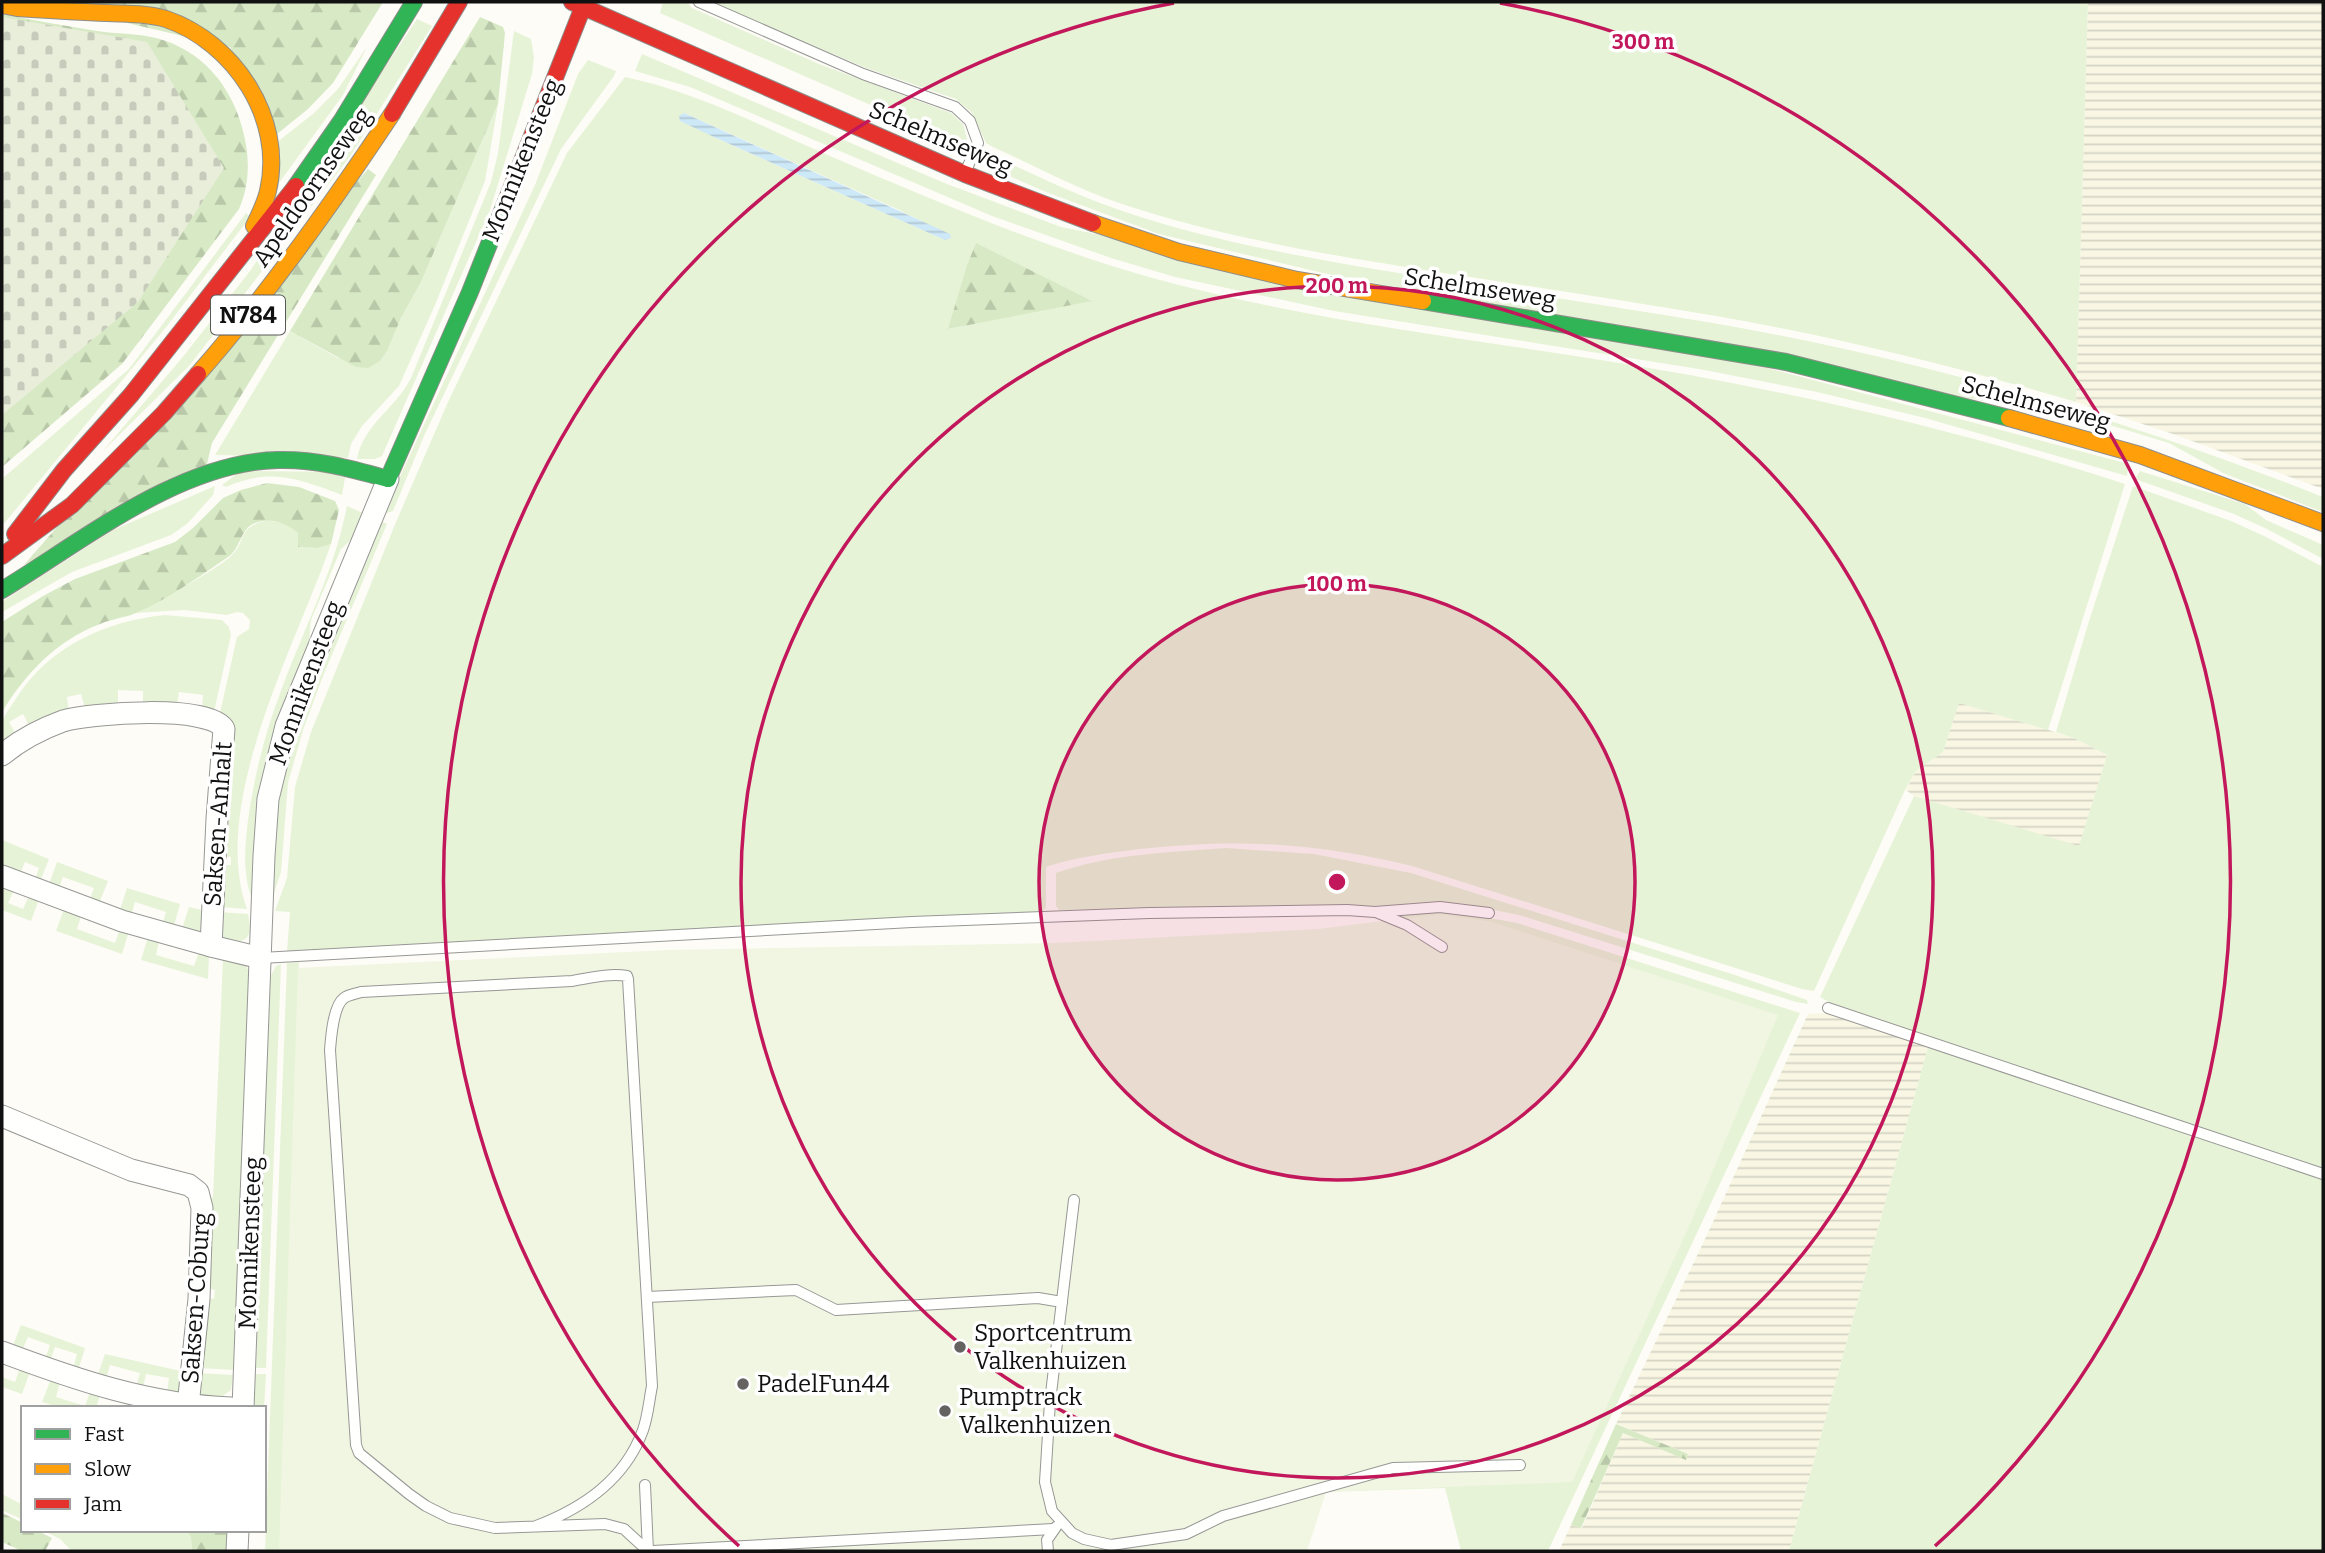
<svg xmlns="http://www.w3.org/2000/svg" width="2325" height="1553" font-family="Bitter,serif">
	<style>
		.farmland { fill: url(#farmland-rules) }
		.grass { fill: #e7f3d7; fill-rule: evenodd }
		.forest { fill: url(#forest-firs) }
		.cemetery { fill: url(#cemetery-stones) }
		.pitch { fill: #f0f6e1 }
		.water { fill: url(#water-rules) }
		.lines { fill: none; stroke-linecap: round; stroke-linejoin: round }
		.lane-casing { stroke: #979795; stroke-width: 12 }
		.street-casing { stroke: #979795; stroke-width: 23 }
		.fast-casing { stroke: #8e8d8b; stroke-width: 18 }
		.slow-casing { stroke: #8e8d8b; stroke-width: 18 }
		.jam-casing { stroke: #8e8d8b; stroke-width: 18 }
		.lane { stroke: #fffffe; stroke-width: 10 }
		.street { stroke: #fffffe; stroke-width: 21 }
		.fast { stroke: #30b455; stroke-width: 16 }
		.slow { stroke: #ff9f0a; stroke-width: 16 }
		.jam { stroke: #e5322d; stroke-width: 16 }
		.ring { fill: none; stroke: #c2185b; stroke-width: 3.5 }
		.poi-dot { fill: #646362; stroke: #fff; stroke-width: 2.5 }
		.labels { text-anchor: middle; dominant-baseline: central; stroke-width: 7; stroke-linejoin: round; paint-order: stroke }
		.shield { fill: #fff; stroke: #585858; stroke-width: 2 }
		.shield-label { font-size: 23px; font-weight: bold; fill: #111 }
		.street-label { font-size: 24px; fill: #111; stroke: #fff }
		.poi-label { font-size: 24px; fill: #111; stroke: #fff; text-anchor: start }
		.centre { fill: #c2185b; stroke: #fff; stroke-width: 3.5 }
		.ring-label { font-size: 21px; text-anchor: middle; font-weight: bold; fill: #c2185b; stroke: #fff; stroke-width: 7; stroke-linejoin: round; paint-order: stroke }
	</style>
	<defs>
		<pattern id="farmland-rules" width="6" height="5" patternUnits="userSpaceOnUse" patternTransform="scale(1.75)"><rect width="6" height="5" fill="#f9f7e4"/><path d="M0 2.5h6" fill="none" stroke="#d4d3c3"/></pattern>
		<pattern id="forest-firs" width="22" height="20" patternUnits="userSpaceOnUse" patternTransform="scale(1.75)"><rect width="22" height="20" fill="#d8eac5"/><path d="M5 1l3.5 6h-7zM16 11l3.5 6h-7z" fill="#b8c8a8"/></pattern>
		<pattern id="cemetery-stones" width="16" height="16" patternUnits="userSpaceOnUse" patternTransform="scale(1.75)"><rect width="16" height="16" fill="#e9eedb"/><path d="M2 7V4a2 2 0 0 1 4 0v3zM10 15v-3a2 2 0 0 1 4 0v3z" fill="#c7cbbb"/></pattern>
		<pattern id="water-rules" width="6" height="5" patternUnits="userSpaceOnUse" patternTransform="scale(1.75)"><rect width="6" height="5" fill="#cde8f7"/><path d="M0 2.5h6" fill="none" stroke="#afc6d3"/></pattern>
	</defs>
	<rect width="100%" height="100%" fill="#fdfcf7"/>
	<g class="farmland">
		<path d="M2088,2H2323V489L2173,434L2076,402Z"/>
		<path d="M1959,702L2074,738L2107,755L2079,847L1914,796L1906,790L1916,771L1943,752Z"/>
		<path d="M1827,1013L1928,1047L1789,1551H1559L1571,1525L1582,1528L1623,1433L1686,1459L1688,1454L1616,1424L1706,1237L1808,1014Z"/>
	</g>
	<g class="grass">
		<path d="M663,2H687L692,8L819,64L951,113L963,124L968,143L955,149L898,117L660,13Z"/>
		<path d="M711,2H2088L2076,402C1957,367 1837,337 1716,316C1625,301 1535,287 1444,273C1334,256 1222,238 1116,202C1074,187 1033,165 993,147L986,143L972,113L956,99L866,68Z"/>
		<path d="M417,19L432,26L351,155L190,365L102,452L182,358L250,271Z"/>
		<path d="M514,31L531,39L534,57L532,74L490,210L382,456L375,459H357C363,425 396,408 411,378L491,182L498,153Z"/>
		<path d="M367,47L343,95L276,187V143L313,114L338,89Z"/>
		<path d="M642,54L947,184L1061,227L1771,369L2125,463L2128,468L2127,476L1925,418L1817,392L1699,369L1334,311L1175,277L1111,258L992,216L690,87L635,71Z"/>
		<path d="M588,60L616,71L614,76L561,149L424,436L393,511L384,514V511L535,185L578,74Z"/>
		<path d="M625,77C697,92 763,127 830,156C942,204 1056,253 1175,284C1317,321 1463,338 1607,361C1783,389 1956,429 2125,484L2048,730L1959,703L1943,752L1916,771L1905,790L1814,991L1802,989L1412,866C1314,843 1241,838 1140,849C1109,853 1075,857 1046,867V907L1043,911L287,952L290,912L275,911L287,878L295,787L311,732L396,522L448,402L567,153ZM684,113L897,209L951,236L945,240L714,137ZM966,268L1091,300L949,329Z"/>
		<path d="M498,104L485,181L435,305L399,386L362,426L351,444L348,458L215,455L290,331L338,358L388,349L401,318L421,282Z"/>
		<path d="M983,151C1025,170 1067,191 1111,207C1191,236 1277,252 1362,267C1479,287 1596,303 1713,323C1922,359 2126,419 2323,497V512L2223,473L2169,443L2070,413L2035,411L1323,273L1159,234L1046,192L986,166Z"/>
		<path d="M246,213L250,217L167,326L2,526V479L129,369Z"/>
		<path d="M241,471L346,472L342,495C299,479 271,467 226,487L222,485Z"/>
		<path d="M2140,471L2245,504L2266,520L2323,545V559L2267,529L2234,514L2135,479Z"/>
		<path d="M215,486L213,495L188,523L171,535L72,572L2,612V602L113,530Z"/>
		<path d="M2133,486L2231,521L2264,536L2323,567V1170L1834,1005L1820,997L1914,796L2079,846L2107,755L2074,738L2056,732L2089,621Z"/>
		<path d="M347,506L363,513L352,539L341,549L311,620L309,641L280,716L264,774L252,899C242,872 245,847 248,820C254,778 264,736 279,696C302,632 334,573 347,506Z"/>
		<path d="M267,520L287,524L298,533V547L318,548L331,544C296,645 209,803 247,909L220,907L222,865H231V857L222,856L231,722L228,716L220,713L237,637L249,629L250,620L243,613L237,612L227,615L184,610L135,613C164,597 204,578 230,557C248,542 234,529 267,520Z"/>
		<path d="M381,521L387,524L323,676L303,730L288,783L281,872L272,899L276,810L298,718Z"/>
		<path d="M165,615L222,620L229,627L231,635L214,712L202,710L203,695L179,692L177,707L143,706V691L118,690V705L85,708L81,694L67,697L69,712L30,727L23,714L9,722L16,735L2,745C2,739 1,730 2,724C3,716 11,707 15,700C48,647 105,621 165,615Z"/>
		<path d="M2,840L49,859L39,884L34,882L39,868L25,862L19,876L2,869Z"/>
		<path d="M1226,848L1314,854L1411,873L1735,975L1807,1000L1808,1004L1796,1002L1519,915L1459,903L1372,907L1281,906L1059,910L1056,906V873C1109,854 1171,852 1226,848Z"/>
		<path d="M57,862L108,881L98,906L89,902L94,888L63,877L58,891L48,887Z"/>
		<path d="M3,885L14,890L8,903L23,909L29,896L39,899L31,921L2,910Z"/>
		<path d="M127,888L180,904L173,929L162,926L166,912L135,902L131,916L119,913Z"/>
		<path d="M189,907L206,911L204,929L200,933L181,932Z"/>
		<path d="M64,909L81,916L77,929L115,943L120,929L129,931L122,954L56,931Z"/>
		<path d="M219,912L248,914C253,939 247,944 223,941L218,928Z"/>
		<path d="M1438,912L1479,916L1517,923L1800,1013L1548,1551H1461L1445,1488L1326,1492L1413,922L1398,915Z"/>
		<path d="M148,937L159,941L156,955L194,966L199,952L209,955L208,979L141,960Z"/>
		<path d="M223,958L244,963L249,971L234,1370L199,1368L206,1298L214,1299L215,1290L206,1288L208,1200L213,1197Z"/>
		<path d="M299,962L280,1551H265L287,963Z"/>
		<path d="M281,964L266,1368H256L269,979L276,966Z"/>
		<path d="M1928,1047L2323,1178V1551H1789Z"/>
		<path d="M21,1325L85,1348L78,1371L73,1369L77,1354L55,1347L50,1361L45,1359L50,1345L28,1337L22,1351L12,1348Z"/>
		<path d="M105,1354L185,1372L182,1390L179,1392L167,1393L169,1378L146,1374L143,1388L136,1387L140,1373L110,1365L106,1380L97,1377Z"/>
		<path d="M20,1368L30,1372L22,1394L2,1387V1377L15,1382Z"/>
		<path d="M198,1373L233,1375L231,1390L220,1398L205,1397L200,1393Z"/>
		<path d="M255,1374H266L264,1409L254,1408Z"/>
		<path d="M51,1379L60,1382L56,1397L85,1406L90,1392L100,1395L96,1408H61L42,1402Z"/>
		<path d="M2,1494L23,1505V1520L2,1510Z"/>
		<path d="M42,1530H187L191,1538L192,1551H72L60,1539Z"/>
	</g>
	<g class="forest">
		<path d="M37,2H383L333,83L308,109L277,134L230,47Z"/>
		<path d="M2,14C34,20 65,26 97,31C116,34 137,33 156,38C202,50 232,86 243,131C250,157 250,184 239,209L122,364L2,467Z"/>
		<path d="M480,17L503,27L505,33L498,104L421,282L401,318L388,349L380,361L368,368L356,367L290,331Z"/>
		<path d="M368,169L376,175L212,443L207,464L24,565Z"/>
		<path d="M976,243L1092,301L948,329L966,268Z"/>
		<path d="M267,483L299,487L335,501L339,510L331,544L318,548L298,547V533C286,523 269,516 253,524C240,530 240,550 228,557C199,577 168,599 136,613C124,618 111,619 100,624C56,641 26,673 2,712V622L43,596L75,579L175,542L193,528L223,498L241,490Z"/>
		<path d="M1616,1424L1688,1454L1686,1460L1623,1433L1581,1528L1571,1525Z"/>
		<path d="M2,1513L23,1523V1530H36L52,1538L45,1551H22L2,1542Z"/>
		<path d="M187,1530H228L227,1551H192L191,1538Z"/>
	</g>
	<path class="cemetery" d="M2,17L147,42L224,168L138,302L2,415Z"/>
	<path class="pitch" d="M1439,914L1492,922L1778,1015L1695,1213L1572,1482L1326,1492L1307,1551H279L298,968L668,950L1054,943L1318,929Z"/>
	<path class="water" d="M684,113L950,234L951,238L945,240L714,137L680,121L679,116Z"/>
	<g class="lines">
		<g class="lane-casing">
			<g id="lane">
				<path d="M699,2L863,74L955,107L970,121L978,143L965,173"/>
				<path d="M1378,913L1407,925L1442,947"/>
				<path d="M261,958L912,922L1149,913L1347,910L1375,912L1440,907L1489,913"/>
				<path d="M1828,1008L2323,1174"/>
				<path d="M1074,1200L1050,1402L1045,1482L1052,1511L1072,1533L1084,1539L1111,1545L1186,1534L1223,1516L1393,1468L1520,1465"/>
				<path d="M647,1297L796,1290L836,1310L1038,1298L1062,1302"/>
				<path d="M645,1485L648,1551"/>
				<path d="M536,1526C583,1508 625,1480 643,1430C648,1416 649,1401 652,1386L628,979L627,976C609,973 590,978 572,981L361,992C355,994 348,995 344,998C333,1006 331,1038 330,1050L356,1445L359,1453L409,1494L426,1506L450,1518L495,1528L605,1524L624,1529L648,1551"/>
				<path d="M653,1551L1053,1529"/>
				<path d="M1048,1551L1047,1540L1056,1527"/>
			</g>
		</g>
		<g class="street-casing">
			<g id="street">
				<path d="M2,755C20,740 41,729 63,721C90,713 210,704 224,729L217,819L211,946L261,958"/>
				<path d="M2,876L122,921L211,946"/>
				<path d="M2,1116L131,1170L189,1185L198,1192L202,1208L199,1299L188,1406"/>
				<path d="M2,1352C77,1380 150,1405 231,1408"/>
				<path d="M243,1408L264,856L268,799L286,726L388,479"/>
				<path d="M237,1551L238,1530"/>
			</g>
		</g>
		<g class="fast-casing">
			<g id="fast">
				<path d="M296,186L342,120L414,2"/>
				<path d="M1423,301L1786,362L2009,418"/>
				<path d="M388,479L470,292L507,199"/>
				<path d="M2,590C83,541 180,462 278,460C317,459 352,469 388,479"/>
			</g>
		</g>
		<g class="slow-casing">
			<g id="slow">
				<path d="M2,5L17,8C47,10 77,12 107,13C127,14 147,13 166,19C234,42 285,119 268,191C265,204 259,215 254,226"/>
				<path d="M583,7L584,2"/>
				<path d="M1093,223L1179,252L1297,280L1423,301"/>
				<path d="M198,374C269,293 332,204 392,114"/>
				<path d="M2009,418L2140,455L2323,523"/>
			</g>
		</g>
		<g class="jam-casing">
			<g id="jam">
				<path d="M572,2L965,174L1093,223"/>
				<path d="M392,114L459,2"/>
				<path d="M507,199L583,7"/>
				<path d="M15,534L64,470L131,395L296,186"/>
				<path d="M2,556L72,505L164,413L198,374"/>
			</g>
		</g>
		<use href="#lane" class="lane"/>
		<use href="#street" class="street"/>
		<use href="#fast" class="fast"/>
		<use href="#slow" class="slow"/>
		<use href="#jam" class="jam"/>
	</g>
	<circle cx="1337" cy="882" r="298" fill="#c2185b" fill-opacity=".12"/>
	<g class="ring">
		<circle cx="1337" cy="882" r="298"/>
		<circle cx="1337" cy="882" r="596"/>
		<path d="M739 1546A894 894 0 0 1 1174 3M1500 3A894 894 0 0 1 1935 1546"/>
	</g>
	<g class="poi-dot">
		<circle cx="960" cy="1347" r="7"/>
		<circle cx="743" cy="1384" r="7"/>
		<circle cx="945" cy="1411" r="7"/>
	</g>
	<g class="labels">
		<rect class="shield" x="211" y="295.5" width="74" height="39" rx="5"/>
		<g class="shield-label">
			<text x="248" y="315">N784</text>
		</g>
		<g class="street-label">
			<text transform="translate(941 138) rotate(23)">Schelmseweg</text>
			<text transform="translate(522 160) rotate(-68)">Monnikensteeg</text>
			<text transform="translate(312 187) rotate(-55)">Apeldoornseweg</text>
			<text transform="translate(1480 288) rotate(9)">Schelmseweg</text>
			<text transform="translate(2036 403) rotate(15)">Schelmseweg</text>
			<text transform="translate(306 683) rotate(-70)">Monnikensteeg</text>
			<text transform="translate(218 824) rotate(-86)">Saksen-Anhalt</text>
			<text transform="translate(250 1243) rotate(-88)">Monnikensteeg</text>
			<text transform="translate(196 1298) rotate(-86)">Saksen-Coburg</text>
		</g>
		<g class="poi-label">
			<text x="974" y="1333">Sportcentrum<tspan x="974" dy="28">Valkenhuizen</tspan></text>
			<text x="757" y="1384">PadelFun44</text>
			<text x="959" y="1397">Pumptrack<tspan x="959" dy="28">Valkenhuizen</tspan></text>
		</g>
	</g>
	<circle cx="1337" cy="882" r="10" class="centre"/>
	<g class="ring-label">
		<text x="1643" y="49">300 m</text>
		<text x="1337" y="293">200 m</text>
		<text x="1337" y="591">100 m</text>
	</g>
	<rect width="2325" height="1553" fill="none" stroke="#111111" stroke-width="7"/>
	<rect x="21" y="1406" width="245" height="126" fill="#ffffff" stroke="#a0a0a0" stroke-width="2"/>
	<rect x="35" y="1429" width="35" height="10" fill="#30b455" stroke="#a0a0a0" stroke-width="2"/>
	<text x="84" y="1441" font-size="21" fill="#111111">Fast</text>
	<rect x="35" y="1464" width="35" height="10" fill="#ff9f0a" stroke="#a0a0a0" stroke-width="2"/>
	<text x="84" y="1476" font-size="21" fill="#111111">Slow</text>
	<rect x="35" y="1499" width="35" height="10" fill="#e5322d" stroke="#a0a0a0" stroke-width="2"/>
	<text x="84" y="1511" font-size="21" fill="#111111">Jam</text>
</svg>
